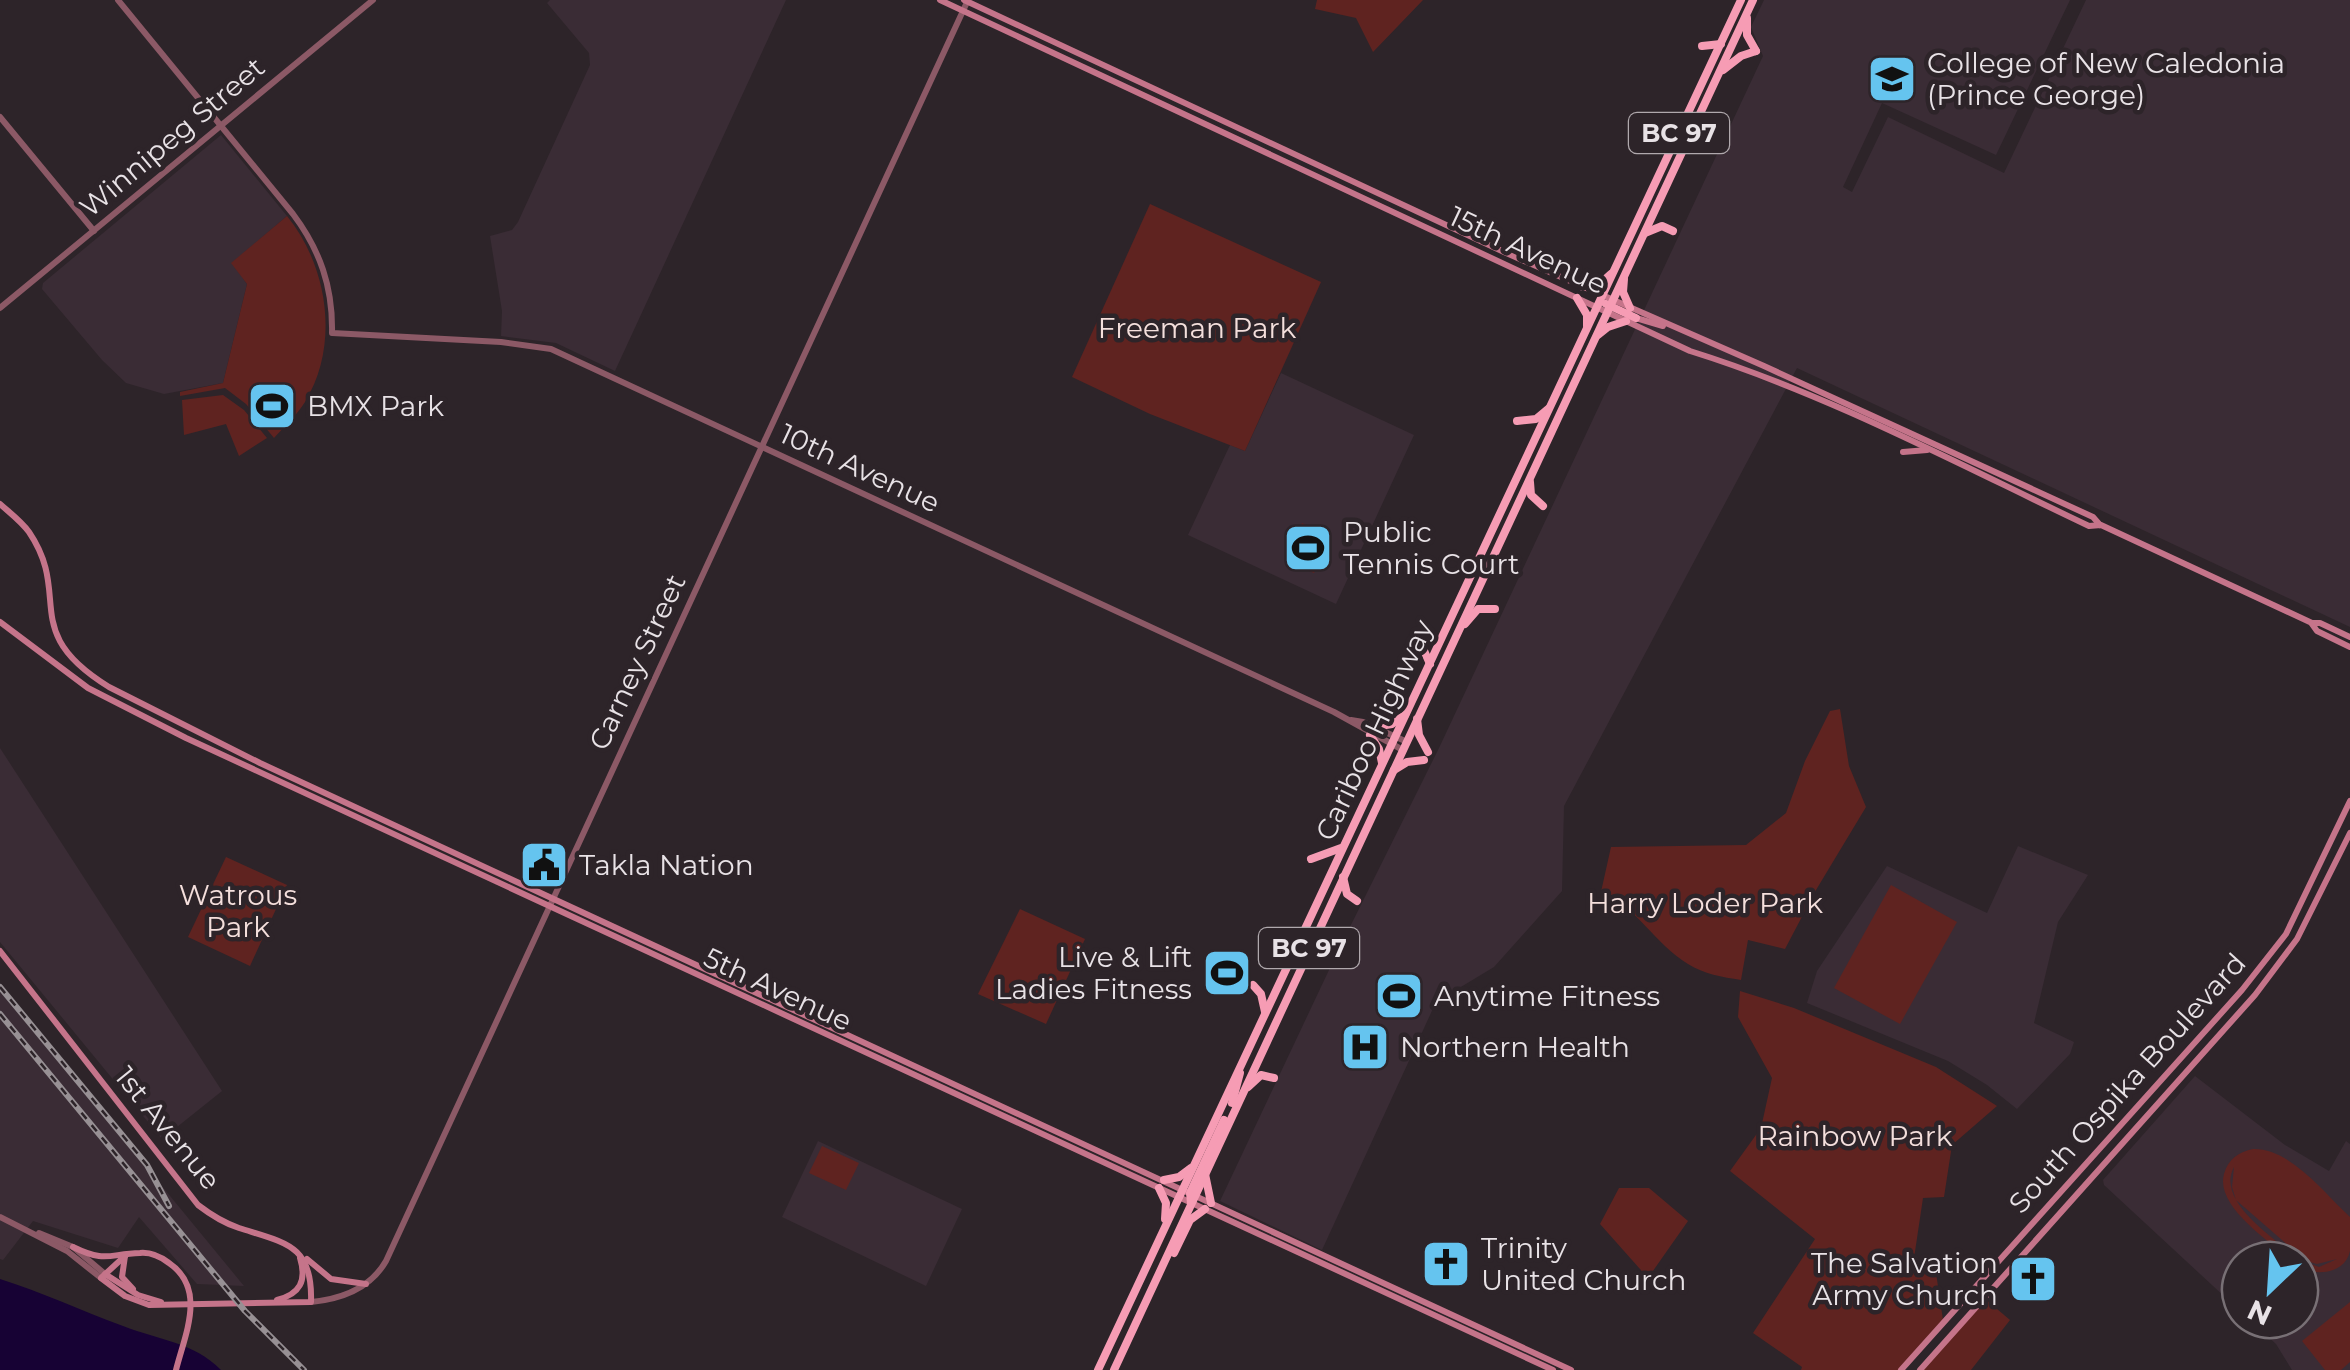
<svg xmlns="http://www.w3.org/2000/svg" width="2350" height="1370" font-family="Montserrat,sans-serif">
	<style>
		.built { fill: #3a2c35 }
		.green { fill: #5f2320 }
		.water { fill: #170234 }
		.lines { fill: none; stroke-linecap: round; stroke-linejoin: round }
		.tertiary { stroke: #8c5966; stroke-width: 6 }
		.secondary { stroke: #c5748a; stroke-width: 6 }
		.trunk { stroke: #f69cb4; stroke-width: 8 }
		.rail-casing { stroke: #979094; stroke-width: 6 }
		.rail { stroke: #2d2429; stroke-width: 2.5; stroke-dasharray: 8; stroke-linecap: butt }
		.labels { text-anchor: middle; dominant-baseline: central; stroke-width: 9; stroke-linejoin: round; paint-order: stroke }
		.shield { fill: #2d2429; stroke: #b0a9ad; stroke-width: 2.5 }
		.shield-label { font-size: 25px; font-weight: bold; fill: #e8e2e6 }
		.poi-label { font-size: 28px; fill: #e8e2e6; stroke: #2d2429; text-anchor: start }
		.street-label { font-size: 28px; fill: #e8e2e6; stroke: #2d2429 }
		.park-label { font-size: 28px; fill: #f4dfdc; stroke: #2d2429 }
	</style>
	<rect width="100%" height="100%" fill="#2d2429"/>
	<g class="built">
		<path d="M550,0H786L615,371L556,343L501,336L502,311L490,236L512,230L518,222L590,65L589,53L547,3Z"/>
		<path d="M1764,0H2070L1996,155L1882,103L1843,187L1852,192L1888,117L2004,173L2086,0H2350V627L1797,368L1564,806L1562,891L1494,967L1436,1002L1322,1250L1220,1201L1337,953L1439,748L1763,56L1751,27Z"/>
		<path d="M221,135L287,216L232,263L247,284L223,383L164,394L126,383L102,360L42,289L43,283Z"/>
		<path d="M1281,373L1414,435L1336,604L1188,535L1230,445L1245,451Z"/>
		<path d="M0,748L222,1091L162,1139L0,942Z"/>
		<path d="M2018,846L2088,875L2058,922L2034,1023L2074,1042L2070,1054L2017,1109L1987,1085L1948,1061L1807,1003L1817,971L1887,866L1987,913Z"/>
		<path d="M0,989L244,1286L197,1284L139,1217L118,1248L33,1221L3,1260L0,1259Z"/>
		<path d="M2195,1076L2285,1145L2329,1171L2346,1141L2350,1144V1370H2292L2276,1344L2250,1320H2300V1260H2240V1311L2104,1185L2103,1180Z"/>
		<path d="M818,1141L962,1209L926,1286L782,1217Z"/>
	</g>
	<g class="green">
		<path d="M1317,0H1423L1373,52L1356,18L1315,9Z"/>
		<path d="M1150,204L1321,282L1245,451L1150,414L1072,377Z"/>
		<path d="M287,216C328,266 340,345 305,402C297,415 284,427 274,438L246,404L225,388L180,396V392L223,383L247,284L231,263Z"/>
		<path d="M223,395L244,410L267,438L239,456L226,424L184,435L182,400Z"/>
		<path d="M1302,523L1330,536L1314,573L1285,560Z"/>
		<path d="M1840,709L1849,766L1866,807L1816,890L1785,949L1748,940L1741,980C1722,977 1704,974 1688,964C1655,944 1637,907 1601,892L1611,847L1746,845L1786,813L1805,761L1830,711Z"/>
		<path d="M226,857L287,885L250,966L188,937Z"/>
		<path d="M1891,885L1957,922L1900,1024L1834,988Z"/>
		<path d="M1020,909L1085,939L1046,1024L978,994Z"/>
		<path d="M1740,991L1794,1008L1936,1067L1997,1106L1952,1145L1944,1197L1923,1198L1913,1265L1935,1266L1943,1320L1898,1370H1801L1802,1367L1753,1333L1815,1239L1730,1171L1761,1128L1772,1078L1738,1017Z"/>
		<path d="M822,1146L859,1163L846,1190L809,1173Z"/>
		<path d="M2253,1149C2290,1148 2323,1192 2350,1217C2350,1227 2350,1241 2350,1251C2345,1274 2317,1276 2300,1268V1260L2319,1267L2337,1259L2317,1264L2306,1261L2236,1200L2232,1187L2234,1167C2215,1202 2276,1239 2299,1260H2291C2269,1241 2215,1206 2224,1174C2228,1159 2239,1152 2253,1149Z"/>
		<path d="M1619,1188H1649L1688,1221L1648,1278L1600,1224Z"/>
		<path d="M1984,1298L2010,1320L1971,1370H1919Z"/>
		<path d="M2350,1302V1362L2341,1370H2325L2302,1341Z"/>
	</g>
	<path class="water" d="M0,1279C42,1292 82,1311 123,1326C158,1340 194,1342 221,1370H0Z"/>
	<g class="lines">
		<g class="tertiary">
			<path d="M118,0L293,214C320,250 333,287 332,333L501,342L551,349L1334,712L1401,749"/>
			<path d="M0,117L94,231"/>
			<path d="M0,308L373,0"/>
			<path d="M1351,720L1363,722L1405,741"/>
			<path d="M0,1217L67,1251L101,1278"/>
			<path d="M39,1233L73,1247L105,1274"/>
			<path d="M311,1302C342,1299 370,1289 386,1261L968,0"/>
		</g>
		<g class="secondary">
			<path d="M940,0L1690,351C1828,394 1958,464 2089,526L2101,525L2312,623H2320L2350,637"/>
			<path d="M964,0L1504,252L1764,366L2093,517L2100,525"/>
			<path d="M1632,320L1636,318L1663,326"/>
			<path d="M1903,452L1927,450"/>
			<path d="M0,504C10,513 21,521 29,532C73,597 18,631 109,687L260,763L1571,1370"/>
			<path d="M0,622L88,688L186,738L1553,1370"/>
			<path d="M2312,624L2317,631L2350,647"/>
			<path d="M0,951L198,1205C211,1215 224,1223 239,1228C286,1243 313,1245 311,1302L149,1305L125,1296L101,1278L126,1255"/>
			<path d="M73,1247C106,1263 108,1254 140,1253C151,1252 161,1257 169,1263C207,1289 185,1334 176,1370"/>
			<path d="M125,1256L122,1277L133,1289"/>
			<path d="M307,1259L331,1279L366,1284"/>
			<path d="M105,1274L138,1295L161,1302"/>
			<path d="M277,1300C300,1294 307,1281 300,1258"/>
			<path d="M1901,1370L2242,990L2286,934L2350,801"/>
			<path d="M1920,1370L2255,995L2297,939L2350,833"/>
		</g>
		<g class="trunk">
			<path d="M1747,18V35L1756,51"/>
			<path d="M1702,46L1721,44"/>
			<path d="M1723,70L1741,56L1756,51"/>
			<path d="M1645,233L1662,226L1673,231"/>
			<path d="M1624,279L1623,292L1630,308"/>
			<path d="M1583,287L1601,283L1611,274"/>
			<path d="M1577,298L1587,315V326"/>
			<path d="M1606,304L1636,318"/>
			<path d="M1598,335L1608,327L1626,321"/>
			<path d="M1517,421L1536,419L1548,409"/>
			<path d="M1530,482L1531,495L1543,506"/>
			<path d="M1465,624L1478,609H1495"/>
			<path d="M1414,642L1422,646L1430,664"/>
			<path d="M1417,719L1419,735L1428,752"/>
			<path d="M1374,727L1392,724L1405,715"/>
			<path d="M1370,735L1379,749L1382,763"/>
			<path d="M1394,770L1407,762L1424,760"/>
			<path d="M1311,859L1341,848"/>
			<path d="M1343,877L1347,894L1357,901"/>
			<path d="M1253,985L1261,994L1265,1012"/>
			<path d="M1248,1087L1261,1075L1274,1078"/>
			<path d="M1232,1103L1240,1073"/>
			<path d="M1205,1174L1211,1203"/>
			<path d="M1164,1180L1179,1177L1191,1168"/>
			<path d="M1159,1188L1166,1203L1165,1219"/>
			<path d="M1191,1203L1190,1193L1224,1120"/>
			<path d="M1174,1253L1190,1220L1205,1209"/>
			<path d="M1098,1370L1741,0"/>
			<path d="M1114,1370L1753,0"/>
		</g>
		<g class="rail-casing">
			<g id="rail">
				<path d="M0,987L147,1165L169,1206"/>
				<path d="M0,1014L245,1311L304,1370"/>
			</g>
		</g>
		<use href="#rail" class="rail"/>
	</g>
	<defs>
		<g id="university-square" transform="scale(2.5)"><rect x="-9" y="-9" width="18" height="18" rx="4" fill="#65c4ef" stroke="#2d2429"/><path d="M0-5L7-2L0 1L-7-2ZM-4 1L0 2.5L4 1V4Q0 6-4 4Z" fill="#111"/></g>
		<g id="stadium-square" transform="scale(2.5)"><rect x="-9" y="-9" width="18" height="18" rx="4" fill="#65c4ef" stroke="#2d2429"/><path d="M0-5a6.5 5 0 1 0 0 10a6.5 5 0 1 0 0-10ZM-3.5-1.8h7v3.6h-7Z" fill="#111"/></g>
		<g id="civic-square" transform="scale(2.5)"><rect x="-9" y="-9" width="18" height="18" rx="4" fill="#65c4ef" stroke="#2d2429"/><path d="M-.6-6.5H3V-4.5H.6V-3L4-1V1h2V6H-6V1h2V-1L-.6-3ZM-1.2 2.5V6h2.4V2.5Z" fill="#111"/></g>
		<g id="hospital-square" transform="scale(2.5)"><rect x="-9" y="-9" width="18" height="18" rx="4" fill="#65c4ef" stroke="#2d2429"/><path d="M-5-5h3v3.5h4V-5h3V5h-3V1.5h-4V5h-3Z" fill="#111"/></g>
		<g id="church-square" transform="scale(2.5)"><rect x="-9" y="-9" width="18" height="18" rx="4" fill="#65c4ef" stroke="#2d2429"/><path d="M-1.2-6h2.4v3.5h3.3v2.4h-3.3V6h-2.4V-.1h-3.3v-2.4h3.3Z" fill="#111"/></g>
	</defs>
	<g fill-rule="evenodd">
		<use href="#university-square" x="1892" y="79"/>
		<use href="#stadium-square" x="272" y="406"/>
		<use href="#stadium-square" x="1308" y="548"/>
		<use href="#civic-square" x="544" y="865"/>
		<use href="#stadium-square" x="1227" y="973"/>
		<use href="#stadium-square" x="1399" y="996"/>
		<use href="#hospital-square" x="1365" y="1047"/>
		<use href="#church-square" x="1446" y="1264"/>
		<use href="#church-square" x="2033" y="1279"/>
	</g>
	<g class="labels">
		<g class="shield">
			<rect x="1629" y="113" width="100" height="40" rx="8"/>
			<rect x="1259" y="928" width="100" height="40" rx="8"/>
		</g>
		<g class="shield-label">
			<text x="1679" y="133">BC 97</text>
			<text x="1309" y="948">BC 97</text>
		</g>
		<g class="poi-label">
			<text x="1927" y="63">College of New Caledonia<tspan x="1927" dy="32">(Prince George)</tspan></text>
			<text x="307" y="406">BMX Park</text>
			<text x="1343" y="532">Public<tspan x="1343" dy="32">Tennis Court</tspan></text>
			<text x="579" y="865">Takla Nation</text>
			<text x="1192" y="957" text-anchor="end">Live &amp; Lift<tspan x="1192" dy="32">Ladies Fitness</tspan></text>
			<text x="1434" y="996">Anytime Fitness</text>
			<text x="1400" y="1047">Northern Health</text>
			<text x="1481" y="1248">Trinity<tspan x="1481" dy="32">United Church</tspan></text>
			<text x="1998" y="1263" text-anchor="end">The Salvation<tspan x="1998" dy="32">Army Church</tspan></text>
		</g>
		<g class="street-label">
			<text transform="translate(172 137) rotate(-40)">Winnipeg Street</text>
			<text transform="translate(1528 250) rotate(25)">15th Avenue</text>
			<text transform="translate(860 468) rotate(25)">10th Avenue</text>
			<text transform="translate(637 662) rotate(-65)">Carney Street</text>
			<text transform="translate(1374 730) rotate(-65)">Cariboo Highway</text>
			<text transform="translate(778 989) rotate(25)">5th Avenue</text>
			<text transform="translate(2127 1083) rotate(-48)">South Ospika Boulevard</text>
			<text transform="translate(168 1128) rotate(51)">1st Avenue</text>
		</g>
		<g class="park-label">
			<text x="1197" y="328">Freeman Park</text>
			<text x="238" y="895">Watrous<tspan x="238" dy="32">Park</tspan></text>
			<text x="1705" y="903">Harry Loder Park</text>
			<text x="1855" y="1136">Rainbow Park</text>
		</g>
	</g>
	<g transform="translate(2270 1290) rotate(205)"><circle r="48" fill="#2d2429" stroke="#787075" stroke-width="2.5"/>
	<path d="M0-8L18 38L0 25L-18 38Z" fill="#65c4ef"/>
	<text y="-15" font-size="28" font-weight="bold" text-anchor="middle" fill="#e8e2e6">N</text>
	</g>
</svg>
